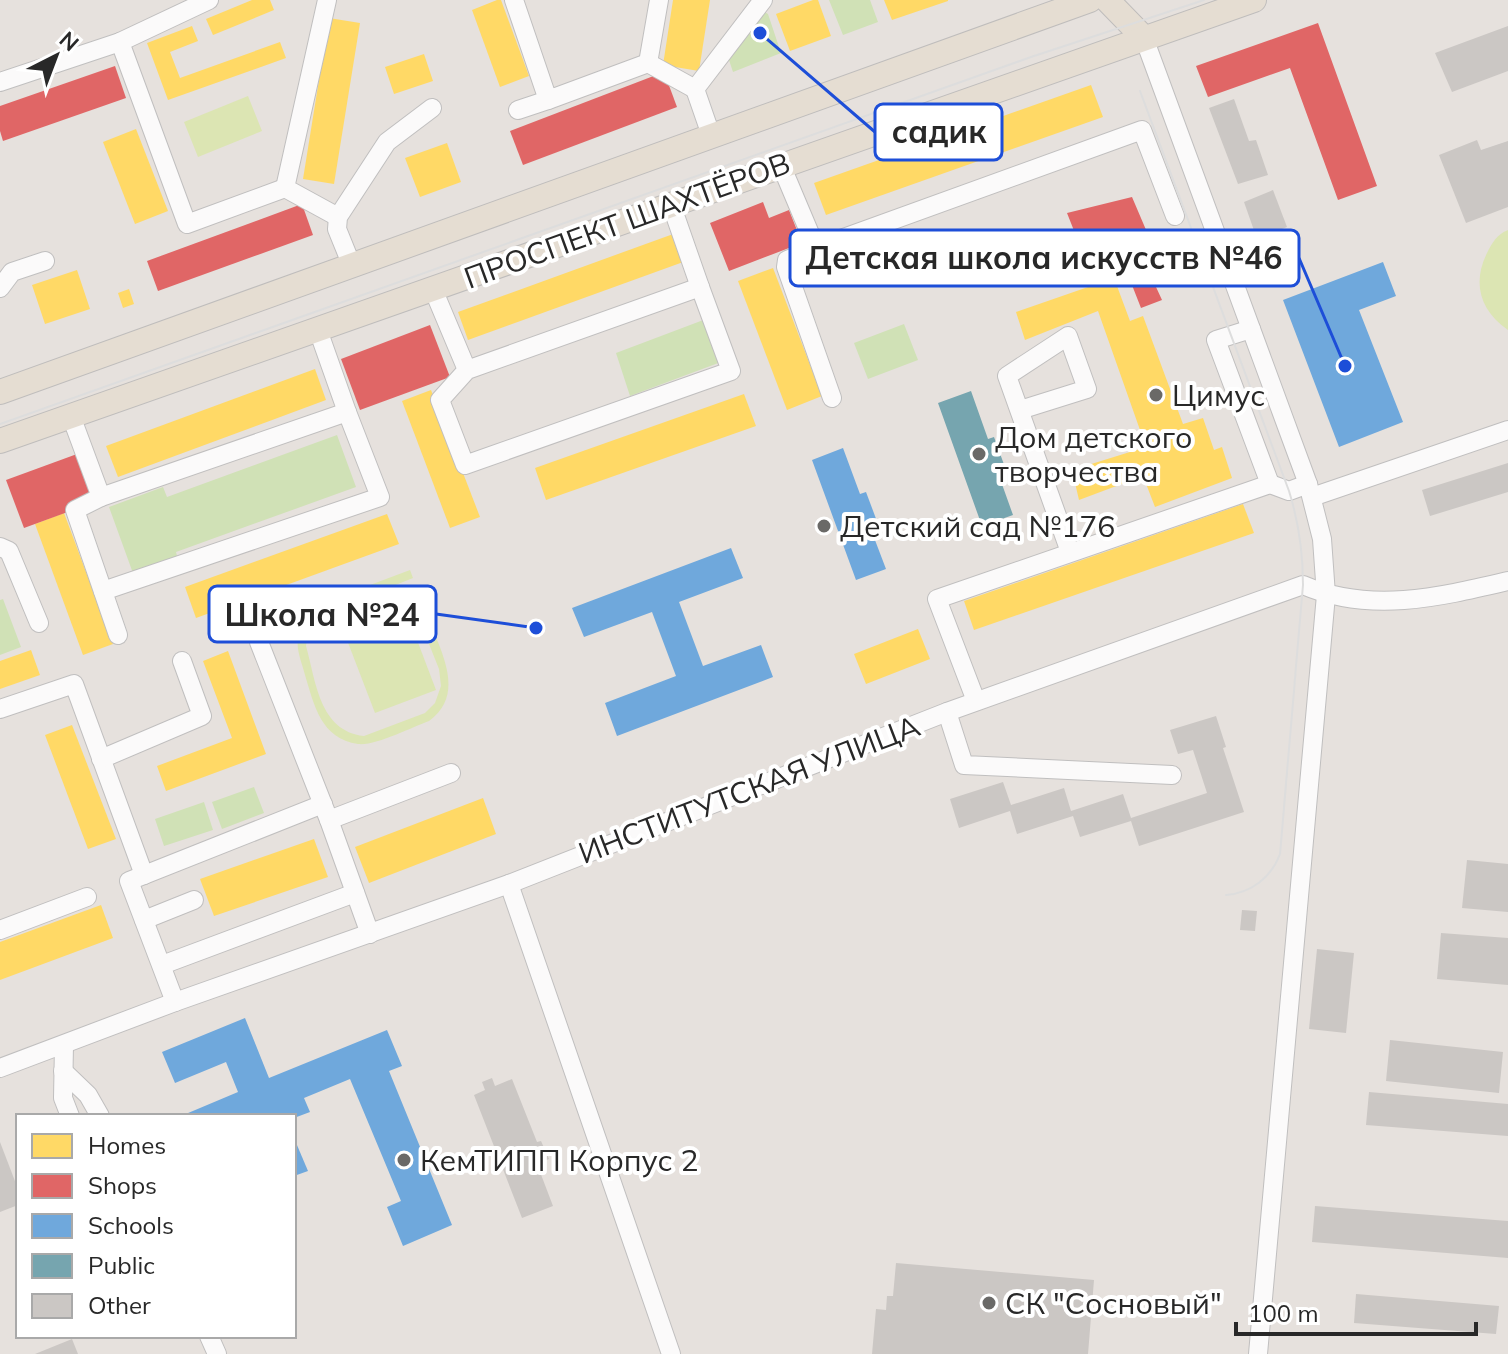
<svg xmlns="http://www.w3.org/2000/svg" width="1508" height="1354" font-family="Mulish,sans-serif">
	<style>
		.green { fill: #d0e1b6 }
		.pitch { fill: #dce5b3; fill-rule: evenodd }
		.homes { fill: #ffd966 }
		.shops { fill: #e06666 }
		.schools { fill: #6fa8dc }
		.public { fill: #76a5af }
		.building { fill: #cbc7c4 }
		.lines { fill: none; stroke-linecap: round; stroke-linejoin: round }
		.minor-casing { stroke: #c0bfbf; stroke-width: 20 }
		.major-casing { stroke: #bfbdbc; stroke-width: 26 }
		.minor { stroke: #fbfafa; stroke-width: 18 }
		.major { stroke: #e5ddd2; stroke-width: 24 }
		.tram { stroke: #ddd; stroke-width: 2 }
		.poi-dot { fill: #6a6967; stroke: #fff; stroke-width: 3 }
		.labels { text-anchor: middle; dominant-baseline: central; stroke-width: 8; stroke-linejoin: round; paint-order: stroke }
		.street-label { font-size: 30px; fill: #282828; stroke: #fff }
		.poi-label { font-size: 30px; fill: #282828; stroke: #fff; text-anchor: start }
		.leader { fill: none; stroke: #1d4ed8; stroke-width: 3 }
		.callout-dot { fill: #1d4ed8; stroke: #fff; stroke-width: 3 }
		.callout { fill: #fff; stroke: #1d4ed8; stroke-width: 3 }
		.callout-label { font-size: 32px; text-anchor: middle; font-weight: bold; fill: #282828 }
	</style>
	<rect width="100%" height="100%" fill="#e6e1dd"/>
	<g class="green">
		<path d="M829,0H870L878,22L843,35Z"/>
		<path d="M761,10L768,14L781,53L733,72L728,57Z"/>
		<path d="M706,319L721,362L630,396L616,353Z"/>
		<path d="M904,324L918,360L868,379L854,343Z"/>
		<path d="M337,435L356,487L176,552L178,560L134,576L109,507L163,487L167,497Z"/>
		<path d="M3,599L21,647L0,655V600Z"/>
		<path d="M254,787L264,813L222,829L212,802Z"/>
		<path d="M204,802L213,830L164,846L155,819Z"/>
	</g>
	<g class="pitch">
		<path d="M248,96L262,131L198,157L184,122Z"/>
		<path d="M1508,230V330C1480,311 1472,283 1487,253C1492,243 1497,234 1508,230Z"/>
		<path d="M410,570L413,578L393,586C420,596 427,617 438,642C449,670 458,700 429,721C412,727 376,746 358,744C321,739 314,705 305,675C302,663 296,650 298,638C301,623 310,612 322,603ZM380,592L405,601L417,614L439,669L441,686L435,703L425,713L364,736C319,731 316,681 306,646C309,612 349,594 380,592Z"/>
		<path d="M403,603L436,690L375,713L342,627Z"/>
	</g>
	<g class="homes">
		<path d="M252,0H270L274,10L213,35L206,19Z"/>
		<path d="M497,0H501L529,76L500,87L472,10Z"/>
		<path d="M673,0H710L699,71L663,65Z"/>
		<path d="M813,0H818L831,36L790,51L776,14Z"/>
		<path d="M884,0H948V1L892,20Z"/>
		<path d="M329,18L360,23L334,184L303,179Z"/>
		<path d="M192,26L198,41L170,52L180,78L280,42L286,58L168,100L147,43Z"/>
		<path d="M424,54L433,81L394,94L385,67Z"/>
		<path d="M1091,85L1103,117L826,215L814,183Z"/>
		<path d="M136,129L168,211L135,224L103,142Z"/>
		<path d="M447,143L461,182L420,197L405,158Z"/>
		<path d="M676,233L686,261L468,340L458,312Z"/>
		<path d="M773,268L822,396L787,410L738,281Z"/>
		<path d="M77,270L90,309L45,324L32,285Z"/>
		<path d="M1114,278L1130,321L1143,316L1183,424L1203,418L1214,450L1222,447L1232,478L1155,507L1143,476L1079,500L1072,470L1146,447L1098,311L1025,340L1016,312Z"/>
		<path d="M129,289L134,304L123,308L118,293Z"/>
		<path d="M315,369L326,400L118,477L106,446Z"/>
		<path d="M431,390L480,517L450,528L402,401Z"/>
		<path d="M744,394L756,426L546,500L535,468Z"/>
		<path d="M1243,504L1254,533L974,630L964,601Z"/>
		<path d="M64,513L113,644L83,655L35,524Z"/>
		<path d="M387,514L399,544L196,618L185,587Z"/>
		<path d="M918,629L930,659L866,684L854,654Z"/>
		<path d="M31,650L40,675L0,689V661Z"/>
		<path d="M228,651L266,754L166,791L157,766L232,738L203,661Z"/>
		<path d="M72,725L116,839L88,849L45,735Z"/>
		<path d="M483,798L496,834L369,883L355,847Z"/>
		<path d="M314,839L328,877L214,916L200,879Z"/>
		<path d="M101,905L113,938L0,980V942Z"/>
	</g>
	<g class="shops">
		<path d="M1318,23L1377,186L1338,200L1290,68L1208,97L1196,66Z"/>
		<path d="M115,66L126,98L3,141L0,131V106Z"/>
		<path d="M664,72L677,107L523,165L510,131Z"/>
		<path d="M1132,197L1158,258L1145,263L1162,300L1141,308L1119,252L1086,261L1067,213Z"/>
		<path d="M763,202L769,218L789,210L802,243L729,271L710,223Z"/>
		<path d="M302,204L313,235L158,291L147,261Z"/>
		<path d="M430,325L450,377L360,410L341,359Z"/>
		<path d="M77,454L95,502L24,528L6,480Z"/>
	</g>
	<g class="schools">
		<path d="M1383,262L1396,296L1359,310L1403,422L1339,447L1283,300Z"/>
		<path d="M843,448L860,494L866,492L878,524L870,527L886,569L856,580L812,460Z"/>
		<path d="M731,548L743,578L679,602L703,666L761,645L773,677L617,736L605,703L676,676L652,612L584,637L572,608Z"/>
		<path d="M245,1018L269,1078L387,1030L402,1066L389,1071L452,1225L403,1246L387,1207L401,1201L350,1079L304,1098L310,1112L294,1118V1116H181L238,1092L226,1062L175,1083L162,1052Z"/>
		<path d="M294,1138L308,1171L294,1176Z"/>
	</g>
	<path class="public" d="M971,391L988,439L994,437L1006,470L998,473L1013,515L982,526L938,403Z"/>
	<g class="building">
		<path d="M1508,26V71L1452,92L1435,53Z"/>
		<path d="M1234,99L1249,141L1256,140L1268,175L1238,184L1209,108Z"/>
		<path d="M1477,140L1481,150L1508,141V207L1466,223L1439,155Z"/>
		<path d="M1273,190L1287,227L1257,239L1244,202Z"/>
		<path d="M1508,463V492L1430,516L1422,490Z"/>
		<path d="M1216,716L1226,747L1223,748L1244,812L1139,846L1131,821L1080,837L1073,816L1017,834L1010,811L959,828L950,799L1003,782L1011,805L1064,788L1071,811L1123,794L1131,818L1207,793L1193,750L1178,754L1170,730Z"/>
		<path d="M1467,860L1508,864V912L1462,908Z"/>
		<path d="M1242,910L1257,911L1255,931L1240,930Z"/>
		<path d="M1441,933L1508,938V985L1437,979Z"/>
		<path d="M1317,949L1354,953L1346,1033L1309,1029Z"/>
		<path d="M1390,1040L1503,1052L1499,1093L1386,1081Z"/>
		<path d="M492,1078L495,1086L512,1079L537,1142L541,1141L549,1159L537,1164L553,1206L522,1218L474,1095L485,1090L482,1082Z"/>
		<path d="M1369,1092L1508,1104V1136L1366,1125Z"/>
		<path d="M0,1142L18,1189V1205L0,1212Z"/>
		<path d="M1315,1206L1508,1221V1258L1312,1242Z"/>
		<path d="M896,1263L1094,1280L1088,1354H872L876,1309L886,1310L887,1296H893Z"/>
		<path d="M1356,1294L1499,1306L1496,1334L1354,1323Z"/>
		<path d="M72,1339L78,1354H35Z"/>
	</g>
	<g class="lines">
		<g class="minor-casing">
			<g id="minor">
				<path d="M327,0L285,188L338,217"/>
				<path d="M514,0L548,100L648,63"/>
				<path d="M659,0L648,63L695,89"/>
				<path d="M1144,38L1308,484L1322,539L1326,595L1258,1354"/>
				<path d="M120,42L187,224L285,188"/>
				<path d="M0,82L120,42L209,0"/>
				<path d="M518,110L548,100"/>
				<path d="M712,138L695,89L763,0"/>
				<path d="M781,165L816,248L787,260L786,267L832,398"/>
				<path d="M671,204L700,287"/>
				<path d="M816,248L1142,130L1175,216"/>
				<path d="M352,266L337,229L338,217L387,142L432,108"/>
				<path d="M0,288L12,272L45,261"/>
				<path d="M433,289L467,370L700,287L731,371L465,465L440,400L467,370"/>
				<path d="M1251,329L1216,340L1270,484"/>
				<path d="M1020,410L1087,389L1068,336L1007,376L1070,552"/>
				<path d="M71,416L101,497L347,412L318,330"/>
				<path d="M101,497L75,510L118,635"/>
				<path d="M1312,497L1508,430"/>
				<path d="M0,547L9,551L39,623"/>
				<path d="M103,591L380,497L347,412"/>
				<path d="M259,642L329,820L370,934"/>
				<path d="M976,701L937,599L1270,484L1289,491L1308,484"/>
				<path d="M0,709L74,684L144,875"/>
				<path d="M947,712L964,765L1172,775"/>
				<path d="M101,759L202,716L182,661"/>
				<path d="M329,820L451,773"/>
				<path d="M509,884L671,1354"/>
				<path d="M144,920L194,900"/>
				<path d="M0,930L87,897"/>
				<path d="M162,965L355,893"/>
				<path d="M175,1002L129,881L323,804"/>
				<path d="M64,1045L63,1098L70,1116"/>
				<path d="M0,1068L175,1002L509,884L947,712L1303,585C1370,614 1440,597 1508,581"/>
				<path d="M63,1071L88,1095L100,1116"/>
				<path d="M209,1336L217,1354"/>
			</g>
		</g>
		<g class="major-casing">
			<g id="major">
				<path d="M1107,0L1144,38"/>
				<path d="M0,392L1090,0"/>
				<path d="M0,441L1254,0"/>
			</g>
		</g>
		<use href="#minor" class="minor"/>
		<use href="#major" class="major"/>
		<g class="tram">
			<path d="M1140,91L1289,491C1299,523 1303,551 1303,585L1280,854C1271,878 1251,893 1226,895"/>
			<path d="M0,424L1031,57L1204,0"/>
		</g>
	</g>
	<g class="poi-dot">
		<circle cx="1156" cy="395" r="8"/>
		<circle cx="979" cy="454" r="8"/>
		<circle cx="824" cy="526" r="8"/>
		<circle cx="404" cy="1160" r="8"/>
		<circle cx="989" cy="1303" r="8"/>
	</g>
	<g class="labels">
		<g class="street-label">
			<text transform="translate(627 220) rotate(-20)">ПРОСПЕКТ ШАХТЁРОВ</text>
			<text transform="translate(749 789) rotate(-21)">ИНСТИТУТСКАЯ УЛИЦА</text>
		</g>
		<g class="poi-label">
			<text x="1172" y="395">Цимус</text>
			<text x="995" y="437">Дом детского<tspan x="995" dy="34">творчества</tspan></text>
			<text x="840" y="526">Детский сад №176</text>
			<text x="420" y="1160">КемТИПП Корпус 2</text>
			<text x="1005" y="1303">СК "Сосновый"</text>
		</g>
	</g>
	<path class="leader" d="M760 33L875 132M1345 366L1299 258M536 628L436 614"/>
	<g class="callout-dot">
		<circle cx="760" cy="33" r="8"/>
		<circle cx="1345" cy="366" r="8"/>
		<circle cx="536" cy="628" r="8"/>
	</g>
	<g class="callout">
		<rect x="875" y="104" width="127" height="56" rx="8"/>
		<rect x="790" y="230" width="509" height="56" rx="8"/>
		<rect x="209" y="586" width="227" height="56" rx="8"/>
	</g>
	<g class="callout-label">
		<text x="939" y="143">садик</text>
		<text x="1044" y="269">Детская школа искусств №46</text>
		<text x="322" y="626">Школа №24</text>
	</g>
	<rect x="16" y="1114" width="280" height="224" fill="#ffffff" stroke="#a9a9a9" stroke-width="2"/>
	<rect x="32" y="1134" width="40" height="24" fill="#ffd966" stroke="#a9a9a9" stroke-width="2"/>
	<text x="88" y="1154" font-size="24" fill="#282828">Homes</text>
	<rect x="32" y="1174" width="40" height="24" fill="#e06666" stroke="#a9a9a9" stroke-width="2"/>
	<text x="88" y="1194" font-size="24" fill="#282828">Shops</text>
	<rect x="32" y="1214" width="40" height="24" fill="#6fa8dc" stroke="#a9a9a9" stroke-width="2"/>
	<text x="88" y="1234" font-size="24" fill="#282828">Schools</text>
	<rect x="32" y="1254" width="40" height="24" fill="#76a5af" stroke="#a9a9a9" stroke-width="2"/>
	<text x="88" y="1274" font-size="24" fill="#282828">Public</text>
	<rect x="32" y="1294" width="40" height="24" fill="#cbc7c4" stroke="#a9a9a9" stroke-width="2"/>
	<text x="88" y="1314" font-size="24" fill="#282828">Other</text>
	<g transform="translate(56 56) rotate(42)" stroke="#ffffff" stroke-width="6" paint-order="stroke">
	<path d="M0-6L14 30L0 20L-14 30Z" fill="#282828"/>
	<text y="-12" font-size="22" font-weight="bold" text-anchor="middle" fill="#282828">N</text>
	</g>
	<path d="M1236 1322v12h240v-12" fill="none" stroke="#282828" stroke-width="4"/>
	<text x="1248" y="1322" font-size="24" fill="#282828" stroke="#ffffff" stroke-width="6" paint-order="stroke">100 m</text>
</svg>
